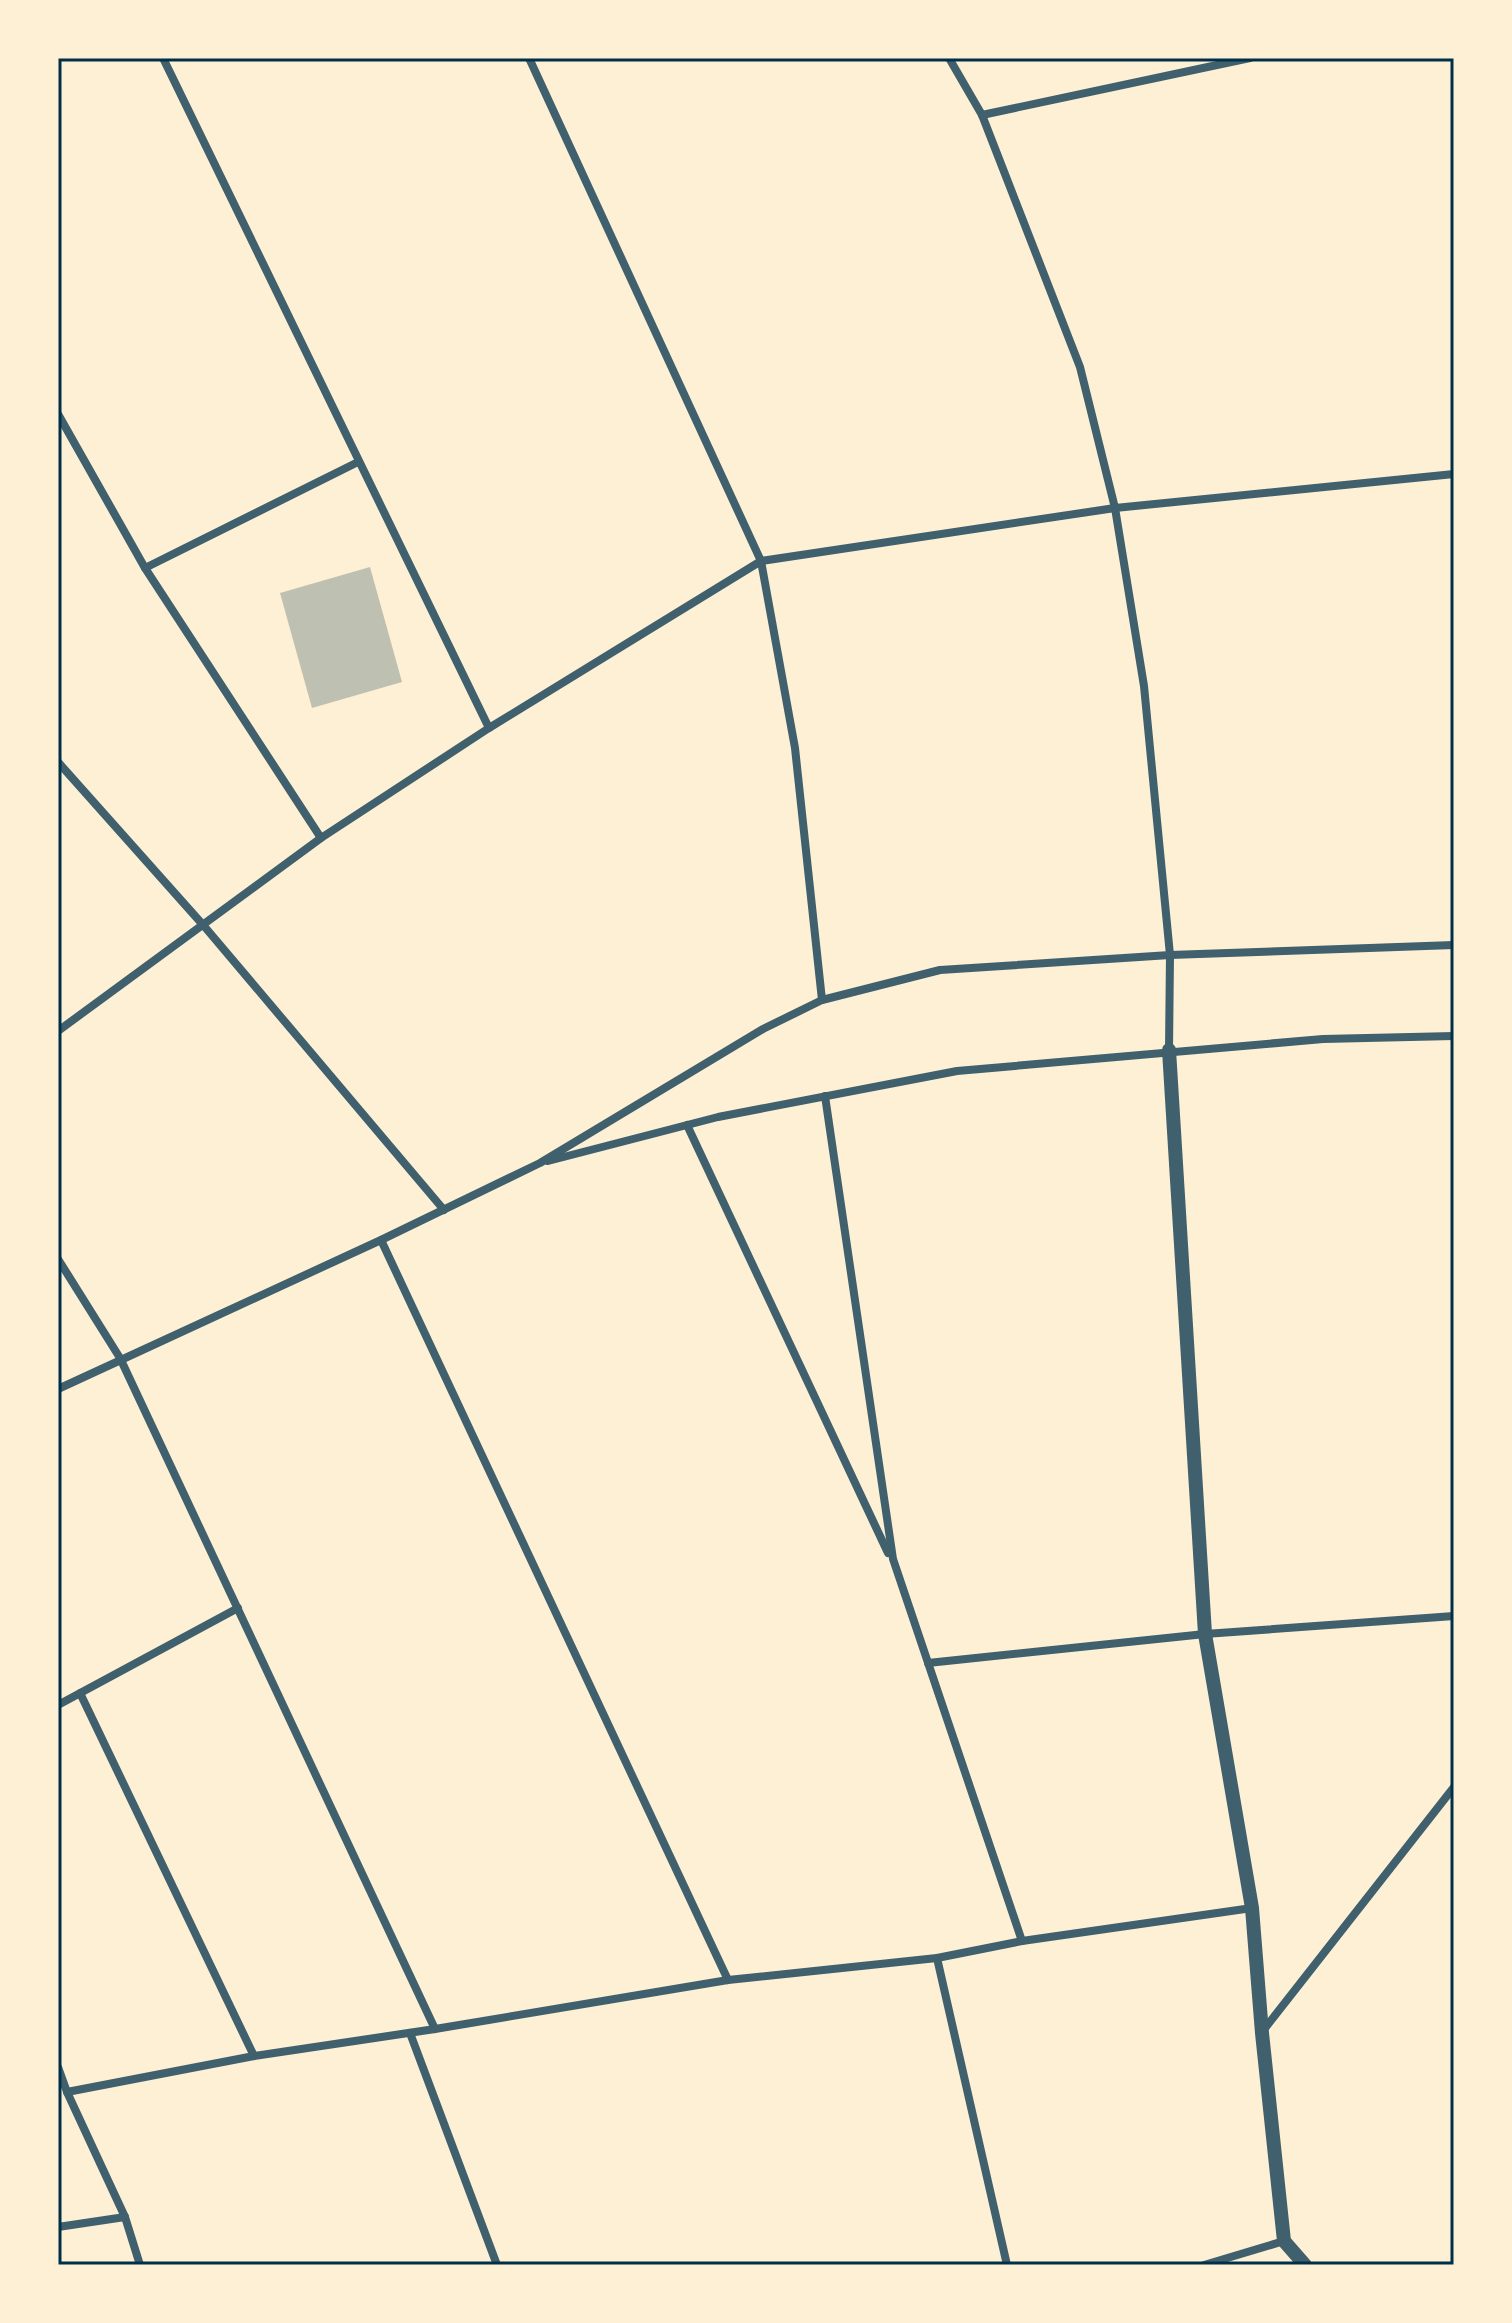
<svg xmlns="http://www.w3.org/2000/svg" width="1512" height="2323" font-family="Cabin,sans-serif">
	<style>
		.building { fill: #bec0b2 }
		.lines { fill: none; stroke-linecap: round; stroke-linejoin: round }
		.minor { stroke: #3f606c; stroke-width: 8 }
		.tertiary { stroke: #3f606c; stroke-width: 14 }
		.neatline { fill: none; stroke: #003049; stroke-width: 3 }
	</style>
	<rect width="100%" height="100%" fill="#fdf0d5"/>
	<path class="building" d="M370,567L402,682L312,708L280,593Z"/>
	<g class="lines">
		<g class="minor">
			<path d="M163,58L489,728"/>
			<path d="M529,58L761,561L795,748L822,1000"/>
			<path d="M949,58L982,115L1080,367L1115,508L1144,686L1170,955L1169,1050"/>
			<path d="M982,115L1250,58"/>
			<path d="M58,414L145,568L321,838"/>
			<path d="M145,568L358,462"/>
			<path d="M58,762L204,926L444,1210"/>
			<path d="M58,1031L321,838L489,728L761,561L1115,508L1454,474"/>
			<path d="M825,1096L893,1559L1022,1941"/>
			<path d="M687,1125L888,1553"/>
			<path d="M548,1161L718,1117L957,1071L1323,1039L1454,1036"/>
			<path d="M381,1240L728,1980"/>
			<path d="M58,1259L120,1358L435,2029"/>
			<path d="M58,1389L381,1240L540,1163L763,1029L822,1000L940,970L1170,955L1454,945"/>
			<path d="M928,1663L1205,1634L1454,1616"/>
			<path d="M80,1693L254,2056"/>
			<path d="M58,1705L238,1608"/>
			<path d="M937,1958L1007,2265"/>
			<path d="M1262,2032L1454,1787"/>
			<path d="M410,2033L497,2265"/>
			<path d="M58,2067L67,2092L125,2217L140,2265"/>
			<path d="M67,2092L254,2056L435,2029L728,1980L937,1958L1022,1941L1252,1908"/>
			<path d="M58,2227L125,2217"/>
			<path d="M1204,2265L1284,2241"/>
		</g>
		<path class="tertiary" d="M1169,1050L1205,1634L1252,1908L1262,2033L1284,2241L1305,2265"/>
	</g>
	<rect width="1512" height="2323" fill="none" stroke="#fdf0d5" stroke-width="120"/>
	<rect x="60" y="60" width="1392" height="2203" class="neatline"/>
</svg>
